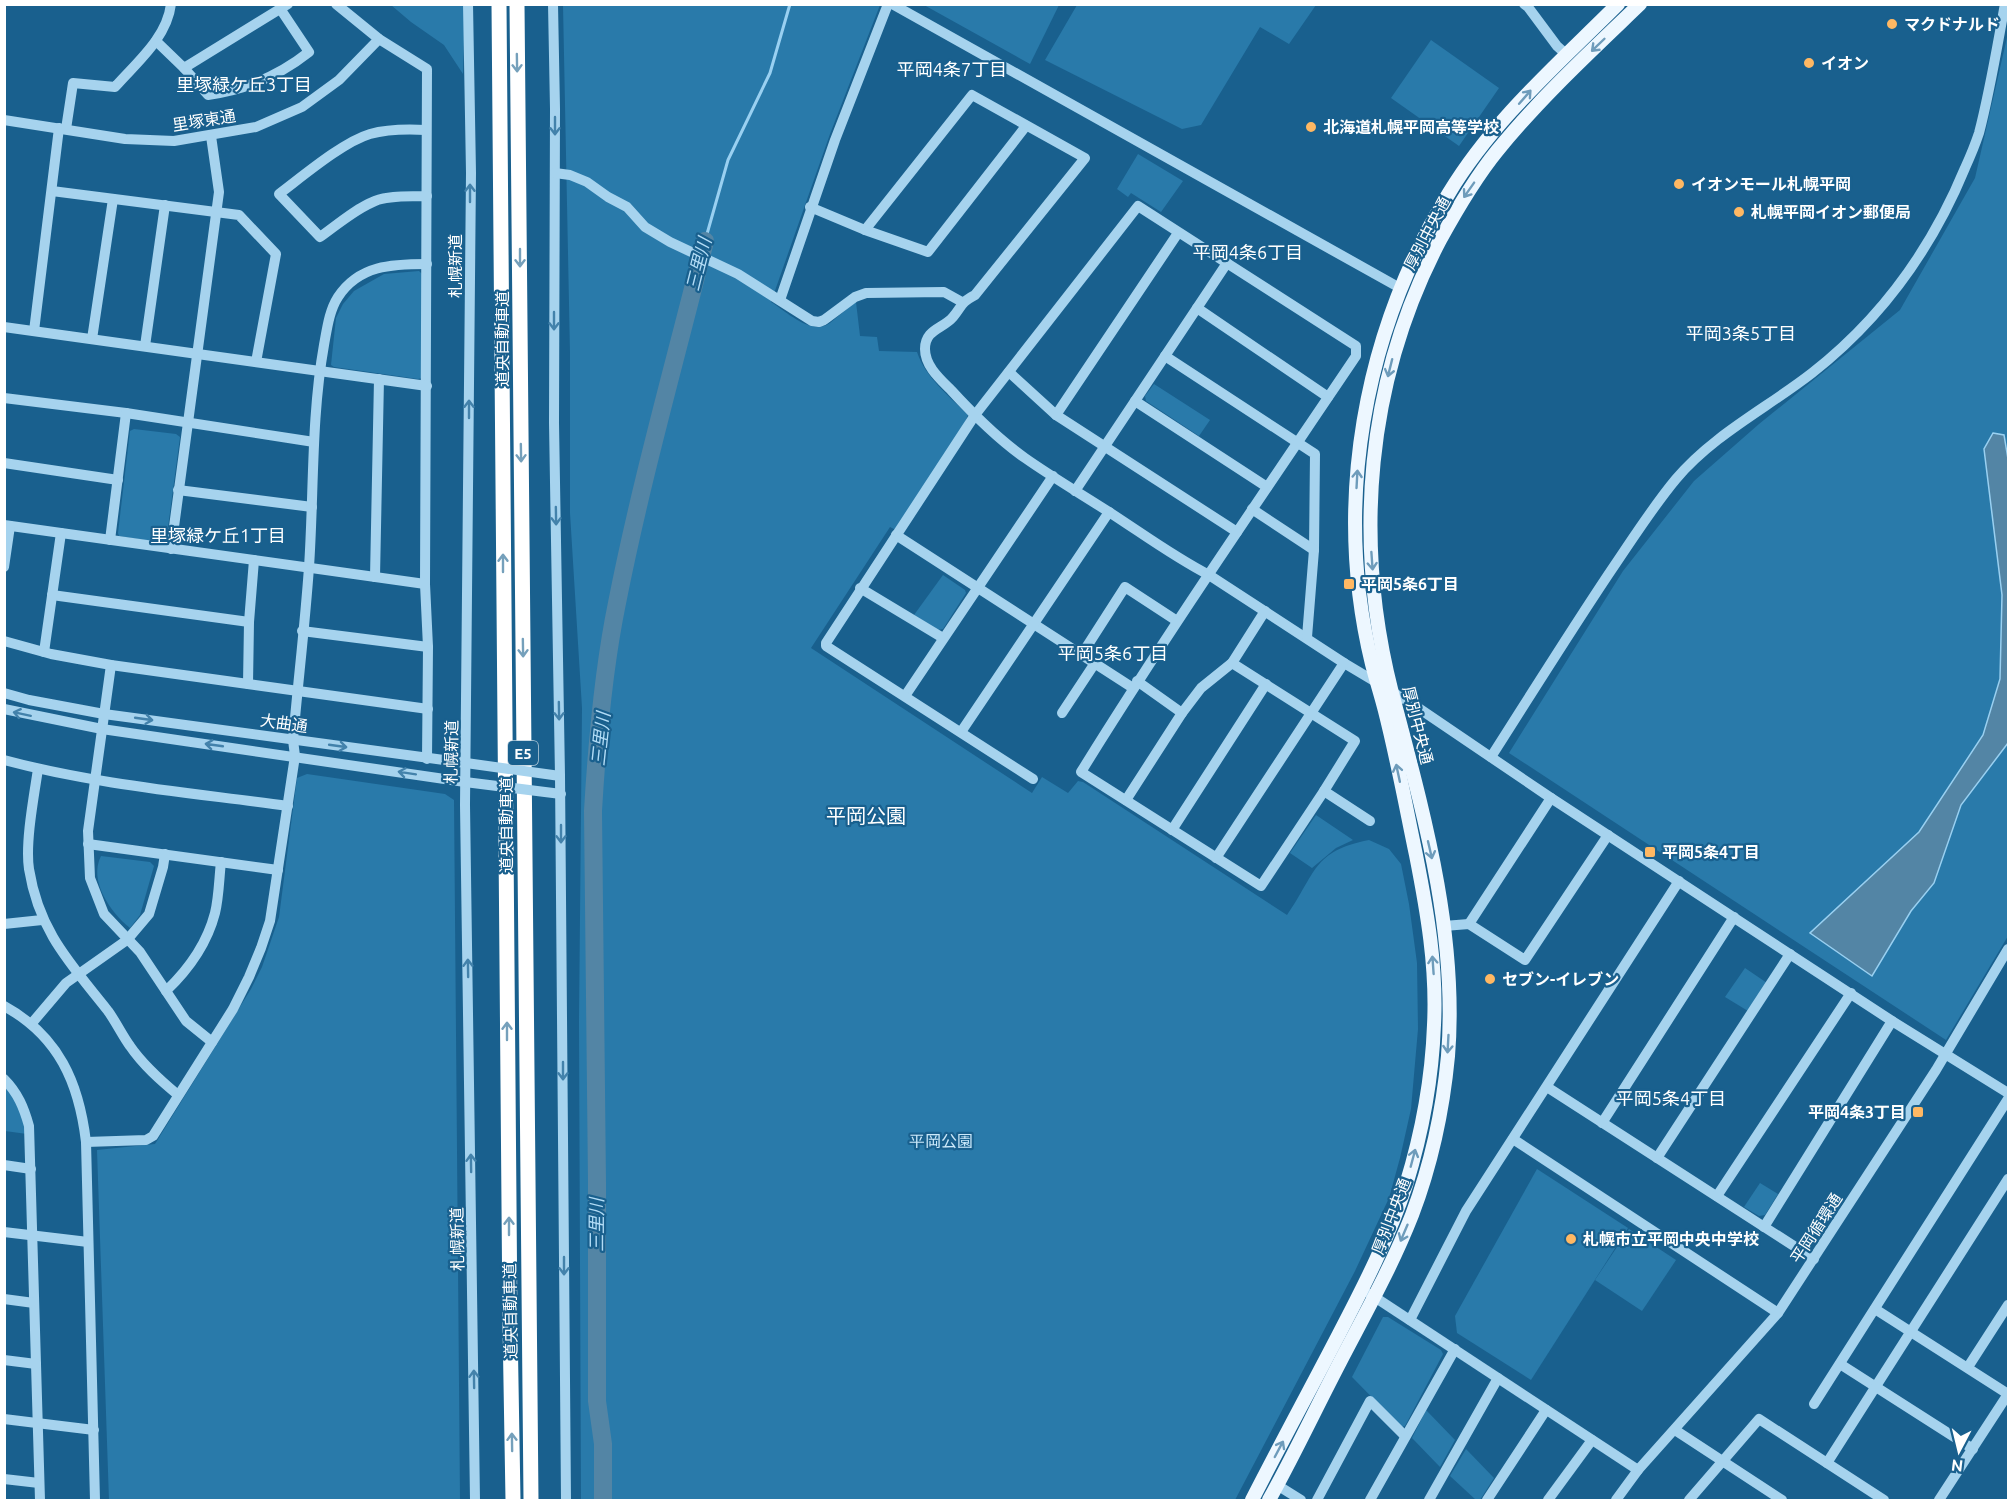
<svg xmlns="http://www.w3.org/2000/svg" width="2013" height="1505" font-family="Ubuntu,'Noto Sans JP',sans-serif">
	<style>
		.green { fill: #297aaa }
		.water { fill: #5385a5; stroke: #99d0f1; stroke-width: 1.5 }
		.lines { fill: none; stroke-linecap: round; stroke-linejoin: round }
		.stream { stroke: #99d0f1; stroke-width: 3 }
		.river { stroke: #5385a5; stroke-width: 18 }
		.minor { stroke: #a6d3ee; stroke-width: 10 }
		.major { stroke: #edf7ff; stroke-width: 14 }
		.highway { stroke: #fff; stroke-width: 15 }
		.minor-bridge { stroke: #a6d3ee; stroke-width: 10 }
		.oneway { stroke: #6e9cbb }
		.oneway2 { stroke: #75a0bb }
		.oneway3 { stroke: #4382ab }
		.poi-dot { fill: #ffb863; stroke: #19608e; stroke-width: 2 }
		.labels { text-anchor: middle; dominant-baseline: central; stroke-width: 4.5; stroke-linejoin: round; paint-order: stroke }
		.shield { fill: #19608e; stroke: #bacfdd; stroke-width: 1.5 }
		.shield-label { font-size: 15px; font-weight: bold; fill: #fff }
		.poi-label { font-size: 16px; font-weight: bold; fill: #fff; stroke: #19608e; text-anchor: start }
		.street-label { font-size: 16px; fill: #fff; stroke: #19608e }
		.park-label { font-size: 16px; fill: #cce9fa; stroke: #19608e }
		.neighbourhood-label { font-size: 18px; fill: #fff; stroke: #19608e }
		.water-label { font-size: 18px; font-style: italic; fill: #b2dcf6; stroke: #19608e }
		.quarter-label { font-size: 20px; fill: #fff; stroke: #19608e }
	</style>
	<rect width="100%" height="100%" fill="#19608e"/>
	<g class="green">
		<path d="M391,5H465L463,74L444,45L411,22Z"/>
		<path d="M563,5H880L830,134L771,302C787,312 811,336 830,323C839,316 847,308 856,302L860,336L877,337L879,351L917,352C925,377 949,396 968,415L964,424L896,530L890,527L811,648L1032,793L1042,777L1068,793L1078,781L1083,782L1287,915C1316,874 1312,851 1369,840L1389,849L1401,864L1409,904L1417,963L1418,1029L1411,1109L1400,1158L1389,1198L1355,1271L1235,1500H581L579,1022L582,708L570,513V353Z"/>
		<path d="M924,5L1059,4V5L1030,64Z"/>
		<path d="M1077,5V4L1316,5L1289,44L1260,27L1201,125L1182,129L1045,60Z"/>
		<path d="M2008,33V936L1946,1040L1509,753L1623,571L1694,481L1759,424L1900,310L1975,178Z"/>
		<path d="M1431,40L1499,88L1459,146L1391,98Z"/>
		<path d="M1138,154L1183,181L1161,212L1131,193L1128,197L1117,189Z"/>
		<path d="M419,271L422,274V378L418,379L334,367L331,365L336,318L343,304L354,291L384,274Z"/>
		<path d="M1154,384L1210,420L1199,436L1146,401L1145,396Z"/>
		<path d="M134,429L176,434L180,437L166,542L162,543L119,536L118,533L130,431Z"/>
		<path d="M943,575L965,590L966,593L943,629L938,630L914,615Z"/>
		<path d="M307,774L445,794L454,800L460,1500H109L97,1150L155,1144L251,989L262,967L279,917L297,778Z"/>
		<path d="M1316,815L1353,840L1336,848L1312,868L1290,853Z"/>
		<path d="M101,856L150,862L154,866L140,915L130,928C111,913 88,881 101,856Z"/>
		<path d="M1745,968L1767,983L1748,1011L1725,997Z"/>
		<path d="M5,1082L17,1101L27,1134L5,1131Z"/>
		<path d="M1537,1169L1628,1228L1531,1380L1457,1333L1455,1316Z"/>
		<path d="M1760,1183L1778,1194L1765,1215L1759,1216L1744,1207Z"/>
		<path d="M1629,1229L1676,1260L1642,1311L1595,1280Z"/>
		<path d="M1383,1317H1388L1441,1350L1443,1354L1405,1426L1401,1427L1352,1377Z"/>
		<path d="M1426,1410L1455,1440L1440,1467L1412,1438Z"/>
		<path d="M1466,1449L1494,1478L1480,1500H1476L1450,1476Z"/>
	</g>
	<path class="water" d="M1993,433L2004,435L2008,459V743L1961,805L1934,883L1911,911L1872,976L1810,933L1919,832L1983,735L2000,679L2002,595L1984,449Z"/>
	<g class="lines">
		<path class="stream" d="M705,241L728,160L770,73L790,4"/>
		<path class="river" d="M603,1500V1444L597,1401V1182L593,811C597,742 603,671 617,603C641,481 675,362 705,241"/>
		<g class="minor">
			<path d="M336,4L379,39L427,69L425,584L428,647L427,759"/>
			<path d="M468,4L471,173L465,805L475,1500"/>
			<path d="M553,4L555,109L554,423L560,776L566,1500"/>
			<path d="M892,4L1400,288"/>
			<path d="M1524,4L1528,7L1557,46L1567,55"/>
			<path d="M156,41L184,68L288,4"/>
			<path d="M184,68L208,95C246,90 280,75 309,52L281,10"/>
			<path d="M4,120L125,139L174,141L256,127L302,107L339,80L379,39"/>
			<path d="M66,129L73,83L115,87C136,63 167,38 171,4"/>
			<path d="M426,130C408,129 388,129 370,134C343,142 303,176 279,194L320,237C337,225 355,209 375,201C391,195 410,197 427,196"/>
			<path d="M555,173L570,175L587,182L608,197L627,207L645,227L670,242L738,274L812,321L819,322L824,320L855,297L866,293L944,292L962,302"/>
			<path d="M52,191L239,215L276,254L256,362"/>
			<path d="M810,207L865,230L928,252L1026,126"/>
			<path d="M865,230L972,95L1085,158L975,295C960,303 963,305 953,317C943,329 925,329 925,349C925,366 940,379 951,390C973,414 998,439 1025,458C1052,477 1081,494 1109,512C1143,534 1174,557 1209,575L1344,663L1411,703L1551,798L1892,1021L2008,1093"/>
			<path d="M780,300L835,140L888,4"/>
			<path d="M1197,308L1328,397"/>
			<path d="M4,327L427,386"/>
			<path d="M34,331L59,128"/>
			<path d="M92,339L113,199"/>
			<path d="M145,346L165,205"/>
			<path d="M1165,356L1315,454L1314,550L1307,637"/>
			<path d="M1009,372L1056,415L1237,532"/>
			<path d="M4,398L126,413L314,442"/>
			<path d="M1135,401L1267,487"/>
			<path d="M1056,415L1178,233"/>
			<path d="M4,463L118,480"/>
			<path d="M178,490L312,507"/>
			<path d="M1075,491L1227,263"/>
			<path d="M1252,509L1314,550"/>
			<path d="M4,525L425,584"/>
			<path d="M896,535L1133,688"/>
			<path d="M110,540L126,413"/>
			<path d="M171,549L219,192L211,136"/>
			<path d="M4,567L10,526"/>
			<path d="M375,577L379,379"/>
			<path d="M860,588L943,638"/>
			<path d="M52,595L249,622"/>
			<path d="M302,631L428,647"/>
			<path d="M4,641L51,654L111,665L428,709"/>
			<path d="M44,652L61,533"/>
			<path d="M1082,654L1125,587L1177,621"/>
			<path d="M111,665L88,831L90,878L104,914L140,952L186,1021L212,1042"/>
			<path d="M1137,681L1182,713"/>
			<path d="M248,684L249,622L254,560"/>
			<path d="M4,693L29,700L104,714L466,763"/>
			<path d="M905,696L1053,476"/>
			<path d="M4,709L102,729L465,782"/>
			<path d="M1062,713L1095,663"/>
			<path d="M961,732L1109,512"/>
			<path d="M1491,757C1530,696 1568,635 1608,575C1630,543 1651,509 1676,479C1713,435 1767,408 1812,373C1881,319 1932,248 1965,168C1970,157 1975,145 1979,133C1990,91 1997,47 2005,4"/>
			<path d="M4,760C97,785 194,793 288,806"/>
			<path d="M38,769C34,796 25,843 29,869C39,932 71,964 108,1011C116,1022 122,1035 130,1046C143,1065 160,1080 178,1095"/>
			<path d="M1033,779L826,646V643L975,415L1138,206L1356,346V356C1263,494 1169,630 1081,772L1261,886L1324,791L1355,741L1232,663"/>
			<path d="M1324,791L1370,821"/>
			<path d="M1126,800L1182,713L1201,688L1232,663L1265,611"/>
			<path d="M1172,830L1266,684"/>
			<path d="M88,844L278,870"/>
			<path d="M1216,858L1344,663"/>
			<path d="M4,924L42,920"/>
			<path d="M1469,924L1551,798"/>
			<path d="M1444,926L1469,924L1525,960L1608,835"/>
			<path d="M166,991C188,970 207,944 215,913C219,897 219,879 221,862"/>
			<path d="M4,1006C59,1036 79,1083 86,1142L95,1500"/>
			<path d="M32,1023L66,983L127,940L149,914L163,867L165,854"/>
			<path d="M4,1079C18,1093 24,1108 29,1126L40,1500"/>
			<path d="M1547,1087L1814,1259"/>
			<path d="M1602,1123L1734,917"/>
			<path d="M1513,1139L1778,1313"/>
			<path d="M86,1142L146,1140L153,1136L233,1009L249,977L261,948L270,921L295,756L293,740C298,682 305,625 309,567C314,493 311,418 324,345C327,329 329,311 338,297C359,265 392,264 427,264"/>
			<path d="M1657,1158L1790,954"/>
			<path d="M4,1165L31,1169"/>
			<path d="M1717,1196L1851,993"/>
			<path d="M1764,1227L1892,1021"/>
			<path d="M4,1232L88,1242"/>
			<path d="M1370,1294L1638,1470"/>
			<path d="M4,1299L34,1303"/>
			<path d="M1875,1309L2008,1394"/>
			<path d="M1410,1320L1466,1211L1679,881"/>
			<path d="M4,1360L36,1364"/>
			<path d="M1840,1364L1973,1449"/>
			<path d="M1968,1367L2008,1305"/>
			<path d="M1814,1404L2008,1099"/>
			<path d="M4,1419L94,1430"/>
			<path d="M1675,1430L1782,1500"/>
			<path d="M1827,1463L2008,1179"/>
			<path d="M4,1479L39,1483"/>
			<path d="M1277,1485L1301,1500"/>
			<path d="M1317,1500L1370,1401L1405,1436"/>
			<path d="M1370,1500L1455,1349"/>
			<path d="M1429,1500L1498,1378"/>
			<path d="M1487,1500L1546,1410"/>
			<path d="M1548,1500L1592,1440"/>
			<path d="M1616,1500L1638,1470L1778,1313L1936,1070L2008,949"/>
			<path d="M1689,1500L1759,1419L1884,1500"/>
			<path d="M1939,1500L2008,1394"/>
		</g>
		<g class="major">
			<path d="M1252,1500C1280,1445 1310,1390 1339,1334C1364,1286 1389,1237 1406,1185C1422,1133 1432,1079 1434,1025C1437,967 1427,911 1416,855C1406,807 1397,758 1385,711C1381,695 1376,680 1372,664C1333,504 1363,333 1449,193C1493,120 1558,64 1618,4"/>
			<path d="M1269,1500C1294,1455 1316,1408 1340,1362C1365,1314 1392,1266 1412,1215C1431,1165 1443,1109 1448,1056C1458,933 1423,811 1392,693C1353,540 1366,381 1440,240C1457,209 1475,178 1497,151C1540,98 1591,51 1640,4"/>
		</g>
		<g class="highway">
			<path d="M499,4L510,1324L513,1500"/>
			<path d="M517,4L531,1500"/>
		</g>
		<g class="minor-bridge">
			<path d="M466,763L560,776"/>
			<path d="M465,782L561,794"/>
		</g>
	</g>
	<defs><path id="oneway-shaft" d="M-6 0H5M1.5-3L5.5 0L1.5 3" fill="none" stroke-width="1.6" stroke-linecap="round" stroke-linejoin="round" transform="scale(1.5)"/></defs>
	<g class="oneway">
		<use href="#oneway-shaft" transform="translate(1598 45) rotate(136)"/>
		<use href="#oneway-shaft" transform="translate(1525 97) rotate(-49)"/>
		<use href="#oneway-shaft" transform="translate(1469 190) rotate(125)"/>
		<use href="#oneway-shaft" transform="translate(1390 368) rotate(104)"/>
		<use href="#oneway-shaft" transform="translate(1357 479) rotate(-87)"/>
		<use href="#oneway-shaft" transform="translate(1372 561) rotate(86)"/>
		<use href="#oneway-shaft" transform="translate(1398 773) rotate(-102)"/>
		<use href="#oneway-shaft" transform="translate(1430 850) rotate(77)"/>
		<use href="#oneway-shaft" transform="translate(1433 965) rotate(-94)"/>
		<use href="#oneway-shaft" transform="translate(1448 1044) rotate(93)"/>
		<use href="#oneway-shaft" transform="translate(1413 1158) rotate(-75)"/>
		<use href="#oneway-shaft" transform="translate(1404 1233) rotate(113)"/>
		<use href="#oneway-shaft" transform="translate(1279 1449) rotate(-62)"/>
	</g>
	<g class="oneway2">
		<use href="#oneway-shaft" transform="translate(517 63) rotate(89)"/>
		<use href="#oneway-shaft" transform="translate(520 258) rotate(90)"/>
		<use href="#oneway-shaft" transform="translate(521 453) rotate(89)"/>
		<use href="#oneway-shaft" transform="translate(503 563) rotate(-90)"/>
		<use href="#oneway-shaft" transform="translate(523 648) rotate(89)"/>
		<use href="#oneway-shaft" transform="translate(507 1031) rotate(-90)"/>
		<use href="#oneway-shaft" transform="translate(509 1226) rotate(-90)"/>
		<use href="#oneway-shaft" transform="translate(512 1442) rotate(-91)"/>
	</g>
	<g class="oneway3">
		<use href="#oneway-shaft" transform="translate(555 126) rotate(90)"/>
		<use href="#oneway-shaft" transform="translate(470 193) rotate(-90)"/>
		<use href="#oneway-shaft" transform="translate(554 321) rotate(90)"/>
		<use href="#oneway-shaft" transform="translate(469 409) rotate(-90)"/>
		<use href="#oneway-shaft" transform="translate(556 516) rotate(89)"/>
		<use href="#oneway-shaft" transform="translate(559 711) rotate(89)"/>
		<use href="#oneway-shaft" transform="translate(22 714) rotate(-168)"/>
		<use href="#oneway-shaft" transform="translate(144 719) rotate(8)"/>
		<use href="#oneway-shaft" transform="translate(214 745) rotate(-172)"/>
		<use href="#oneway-shaft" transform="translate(338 746) rotate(8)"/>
		<use href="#oneway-shaft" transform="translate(407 773) rotate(-171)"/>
		<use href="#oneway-shaft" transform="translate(561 834) rotate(90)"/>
		<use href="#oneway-shaft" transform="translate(468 968) rotate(-91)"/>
		<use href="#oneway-shaft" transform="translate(563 1071) rotate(90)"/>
		<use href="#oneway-shaft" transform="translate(471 1163) rotate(-91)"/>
		<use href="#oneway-shaft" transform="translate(564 1266) rotate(90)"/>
		<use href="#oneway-shaft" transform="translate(474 1379) rotate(-91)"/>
	</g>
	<g class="poi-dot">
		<circle cx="1892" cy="24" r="6"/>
		<circle cx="1809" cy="63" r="6"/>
		<circle cx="1311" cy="127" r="6"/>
		<circle cx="1679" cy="184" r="6"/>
		<circle cx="1739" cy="212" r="6"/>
		<rect x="1343" y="578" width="12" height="12" rx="3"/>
		<rect x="1644" y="846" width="12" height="12" rx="3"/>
		<circle cx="1490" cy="979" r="6"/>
		<rect x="1912" y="1106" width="12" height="12" rx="3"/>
		<circle cx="1571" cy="1239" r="6"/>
	</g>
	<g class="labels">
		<rect class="shield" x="508" y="741" width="30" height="24" rx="4.5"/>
		<g class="shield-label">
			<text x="523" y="753">E5</text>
		</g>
		<g class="poi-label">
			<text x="1904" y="24">マクドナルド</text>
			<text x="1821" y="63">イオン</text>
			<text x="1323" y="127">北海道札幌平岡高等学校</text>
			<text x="1691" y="184">イオンモール札幌平岡</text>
			<text x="1751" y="212">札幌平岡イオン郵便局</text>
			<text x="1361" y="584">平岡5条6丁目</text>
			<text x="1662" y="852">平岡5条4丁目</text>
			<text x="1502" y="979">セブン-イレブン</text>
			<text x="1906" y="1112" text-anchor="end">平岡4条3丁目</text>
			<text x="1583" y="1239">札幌市立平岡中央中学校</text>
		</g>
		<g class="street-label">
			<text transform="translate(204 120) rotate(-9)">里塚東通</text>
			<text transform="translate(1427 233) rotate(-62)">厚別中央通</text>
			<text transform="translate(455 266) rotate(-90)">札幌新道</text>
			<text transform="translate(502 339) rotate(-90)">道央自動車道</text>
			<text transform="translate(284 723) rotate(8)">大曲通</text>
			<text transform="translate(1418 725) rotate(76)">厚別中央通</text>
			<text transform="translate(451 752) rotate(-89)">札幌新道</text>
			<text transform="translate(506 825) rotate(-90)">道央自動車道</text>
			<text transform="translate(1391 1216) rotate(-69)">厚別中央通</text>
			<text transform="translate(1816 1228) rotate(-57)">平岡循環通</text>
			<text transform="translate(457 1239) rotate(-91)">札幌新道</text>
			<text transform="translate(510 1311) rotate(-91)">道央自動車道</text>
		</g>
		<g class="park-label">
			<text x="941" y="1141">平岡公園</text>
		</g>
		<g class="neighbourhood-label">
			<text x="952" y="69">平岡4条7丁目</text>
			<text x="244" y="84">里塚緑ケ丘3丁目</text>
			<text x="1248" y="252">平岡4条6丁目</text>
			<text x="1741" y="333">平岡3条5丁目</text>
			<text x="218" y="535">里塚緑ケ丘1丁目</text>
			<text x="1113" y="653">平岡5条6丁目</text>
			<text x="1671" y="1098">平岡5条4丁目</text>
		</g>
		<g class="water-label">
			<text transform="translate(698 264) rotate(-76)">三里川</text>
			<text transform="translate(600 739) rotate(-84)">三里川</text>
			<text transform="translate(596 1225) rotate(-90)">三里川</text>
		</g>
		<g class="quarter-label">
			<text x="866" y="815">平岡公園</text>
		</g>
	</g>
	<rect width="2013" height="1505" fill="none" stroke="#ffffff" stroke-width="12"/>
	<g transform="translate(1959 1451) rotate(187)" stroke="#19608e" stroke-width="4.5" paint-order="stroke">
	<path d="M0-4.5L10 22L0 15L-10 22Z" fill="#ffffff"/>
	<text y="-9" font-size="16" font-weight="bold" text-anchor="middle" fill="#ffffff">N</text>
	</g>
</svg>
